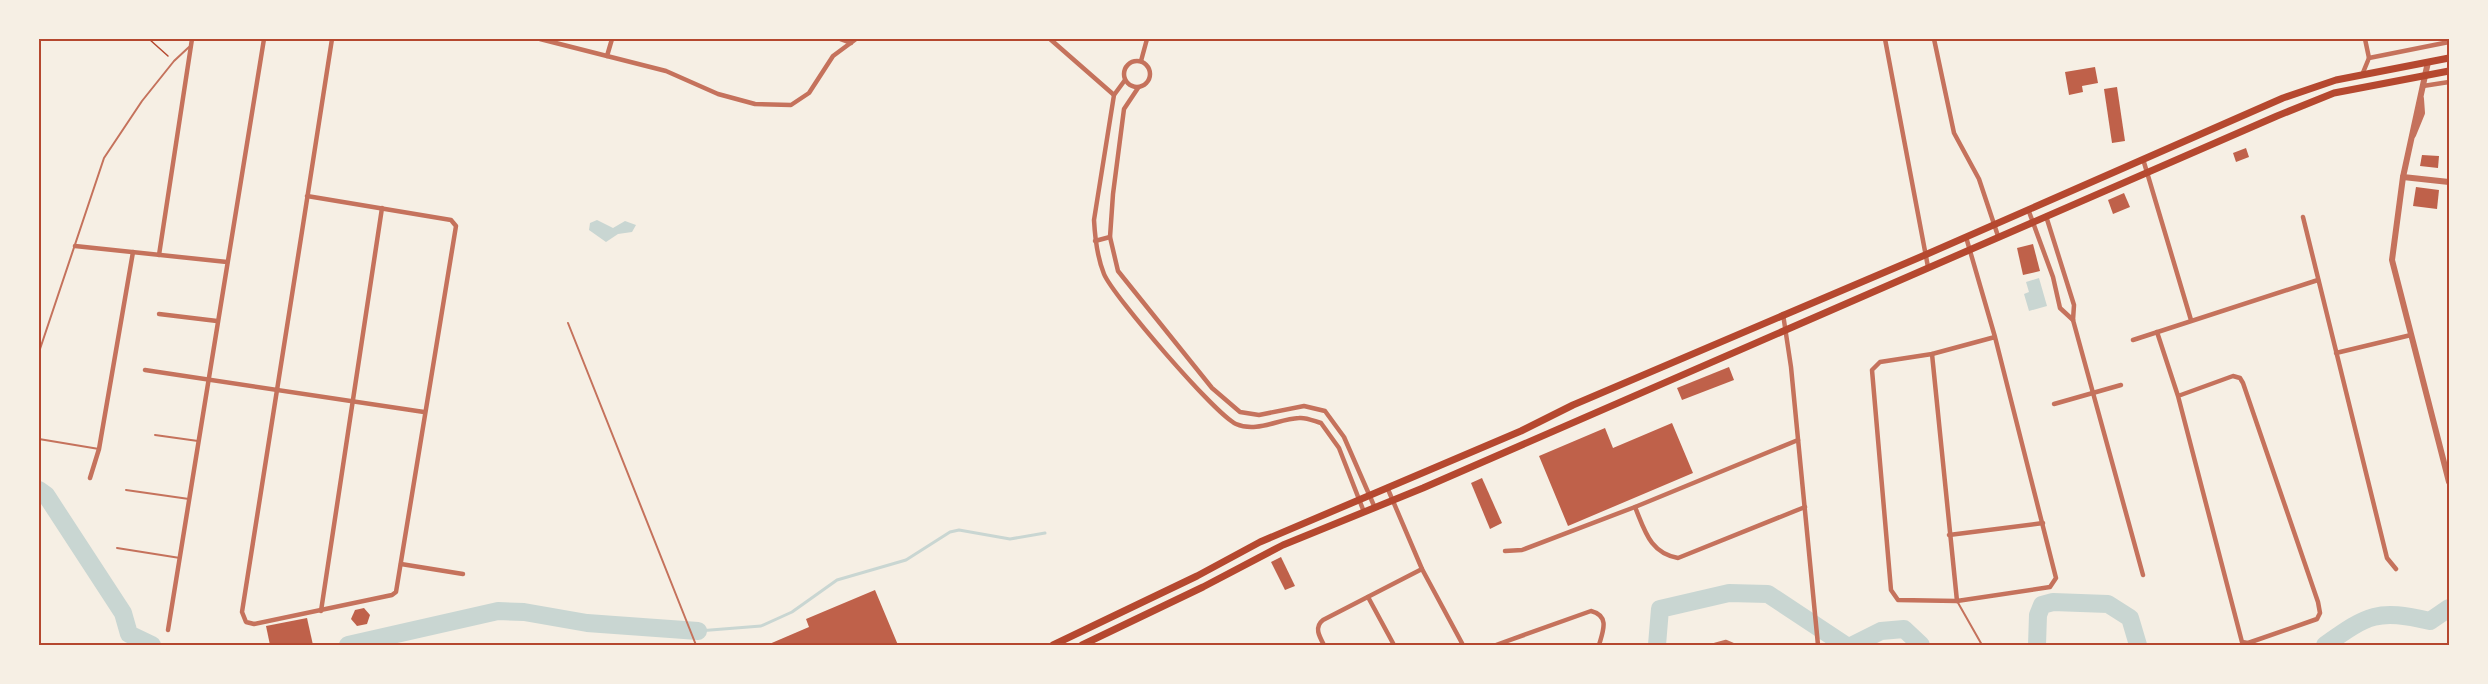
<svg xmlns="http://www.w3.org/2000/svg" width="2488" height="684" font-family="'Open Sans',sans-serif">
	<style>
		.water { fill: #c9d6d2 }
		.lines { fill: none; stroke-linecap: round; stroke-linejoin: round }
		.stream { stroke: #c9d6d2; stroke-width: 3 }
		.river { stroke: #c9d6d2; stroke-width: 18 }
		.building { fill: #bf614a }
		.path { stroke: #b5482f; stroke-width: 1.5 }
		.service { stroke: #c5725c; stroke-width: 2 }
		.minor { stroke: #c5725c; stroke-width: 4.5 }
		.tertiary { stroke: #c5725c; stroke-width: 6 }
		.secondary { stroke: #b5482f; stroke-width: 7 }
		.neatline { fill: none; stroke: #b5482f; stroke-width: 2 }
	</style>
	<rect width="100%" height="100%" fill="#f6efe4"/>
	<g class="water">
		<path d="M597,220L613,228L625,221L636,225L632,232L618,234L606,242L589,230L590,223Z"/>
		<path d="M2039,278L2047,306L2029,311L2024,294L2029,292L2026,282Z"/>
	</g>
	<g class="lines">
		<path class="stream" d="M698,631L761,626L792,612L837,580L906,560L950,532L959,530L1010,539L1045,533"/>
		<g class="river">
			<path d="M39,490L46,495L123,613L129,634L152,645"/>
			<path d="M348,645L498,611L524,612L587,623L698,631"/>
			<path d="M1657,645L1660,609L1729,593L1768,594L1845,645"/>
			<path d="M1853,645L1881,631L1904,629L1921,645"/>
			<path d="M2037,645L2038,615L2042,605L2053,602L2108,604L2130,618L2138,645"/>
			<path d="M2325,645C2369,614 2377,609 2430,621L2449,608"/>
		</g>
	</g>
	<g class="building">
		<path d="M2095,67L2098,83L2082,86L2083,92L2069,95L2065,72Z"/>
		<path d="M2117,87L2125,141L2112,143L2104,89Z"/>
		<path d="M2246,148L2249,157L2236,162L2233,153Z"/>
		<path d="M2422,155L2439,156L2438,168L2420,166Z"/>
		<path d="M2416,187L2439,190L2437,209L2413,206Z"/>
		<path d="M2124,193L2130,207L2113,214L2108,200Z"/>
		<path d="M2033,244L2040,271L2023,275L2017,248Z"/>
		<path d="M1729,367L1734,380L1682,400L1677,388Z"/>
		<path d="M1672,423L1693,473L1568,526L1539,456L1605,428L1613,448Z"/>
		<path d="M1482,478L1502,523L1490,529L1471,483Z"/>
		<path d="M1281,557L1295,586L1285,590L1271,562Z"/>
		<path d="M875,590L898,645H767L809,627L806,619Z"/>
		<path d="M364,608L370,615L367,624L357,626L351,619L355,610Z"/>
		<path d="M307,618L313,645H270L266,626Z"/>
	</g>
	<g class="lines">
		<path class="path" d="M149,39L168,56"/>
		<g class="service">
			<path d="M568,323L696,645"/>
			<path d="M39,352L104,158L142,101L174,61L189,47"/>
			<path d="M155,435L198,441"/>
			<path d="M39,439L99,449"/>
			<path d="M126,490L189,499"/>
			<path d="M117,548L180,558"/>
			<path d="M1957,601L1982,645"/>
		</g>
		<g class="minor">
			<path d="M540,39L666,71L718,94L755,104L791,105L809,93L833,56L856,39"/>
			<path d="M840,39L851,43"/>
			<path d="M1050,39L1114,95"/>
			<path d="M1885,39L1928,267"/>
			<path d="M1934,39L1954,133L1979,179L1998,236"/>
			<path d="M2365,39L2369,58"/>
			<path d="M607,56L612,39"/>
			<circle cx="1137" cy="74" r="13"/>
			<path d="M1141,61L1147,39"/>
			<path d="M2362,75L2369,58L2449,42"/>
			<path d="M1125,80L1114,95L1094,220C1095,238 1097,257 1104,274C1113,296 1216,415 1236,424C1257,433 1278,419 1299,418C1306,417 1314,421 1321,423L1339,448L1364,512"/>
			<path d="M2423,86L2449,82"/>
			<path d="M1138,88L1124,109L1113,194L1110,237L1118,271L1212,388L1240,412L1259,415L1304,406L1325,411L1344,437L1375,508"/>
			<path d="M2143,159L2191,320"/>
			<path d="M307,196L451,220L456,226L396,592L392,595L254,624L246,622L242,612C273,421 302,230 332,39"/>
			<path d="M2028,209L2053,277L2060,308L2073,320"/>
			<path d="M2046,216L2074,305L2073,320L2143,575"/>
			<path d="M2303,217L2387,558L2396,569"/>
			<path d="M1966,237L1995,337L2056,578L2050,587L1957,601L1898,600L1891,590L1872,370L1880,362L1932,354L1995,337"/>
			<path d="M1095,241L1110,237"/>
			<path d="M75,246L227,262"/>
			<path d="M159,255L192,39"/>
			<path d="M159,314L217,321"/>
			<path d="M1783,314L1791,367L1818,645"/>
			<path d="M2157,332L2178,396L2242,642L2248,643L2317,619L2320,613L2318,602L2243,383L2240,378L2233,376L2178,396"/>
			<path d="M2133,340L2318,280"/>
			<path d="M2336,353L2411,335"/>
			<path d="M1932,354L1957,601"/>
			<path d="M145,370L424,412"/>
			<path d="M2054,404L2121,385"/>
			<path d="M90,478L99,449L133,252"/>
			<path d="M1387,487L1422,569L1463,645"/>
			<path d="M1635,507C1645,531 1650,553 1678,558L1805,507"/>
			<path d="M1949,535L2043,523"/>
			<path d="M1505,551L1522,550L1635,507L1798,440"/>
			<path d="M401,564L463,574"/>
			<path d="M1368,597L1394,645"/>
			<path d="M321,611L382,208"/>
			<path d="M168,630L264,39"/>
			<path d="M1324,645C1319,636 1314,627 1323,620L1422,569"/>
			<path d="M1496,645L1591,611C1610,616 1603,631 1599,645"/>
			<path d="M1715,645L1726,642L1733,645"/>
		</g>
		<g class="tertiary">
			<path d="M2428,62L2403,177L2392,260L2449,482"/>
			<path d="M2413,135L2422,113L2421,99"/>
			<path d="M2403,177L2449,182"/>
		</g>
		<g class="secondary">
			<path d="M1053,645L1197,576L1260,542L1521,431L1573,405L1925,255L2283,98L2336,80L2449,58"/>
			<path d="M1082,645L1203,587L1283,545L1423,488L2277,116L2334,93L2449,71"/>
		</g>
	</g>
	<rect width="2488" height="684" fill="none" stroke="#f6efe4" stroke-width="81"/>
	<rect x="40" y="40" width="2408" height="604" class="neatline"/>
</svg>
